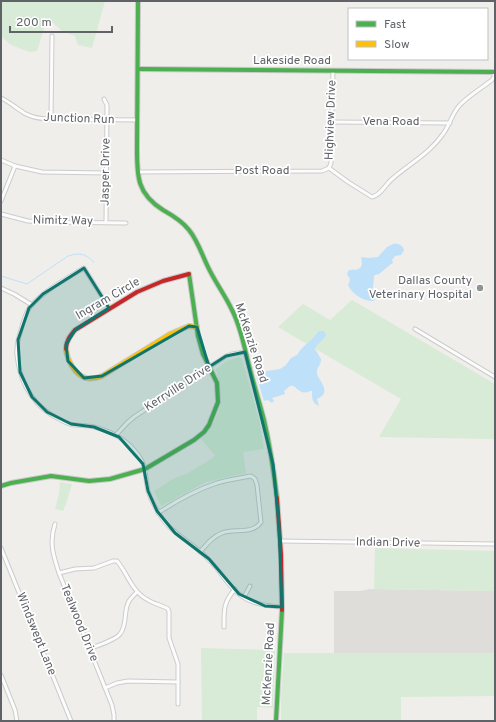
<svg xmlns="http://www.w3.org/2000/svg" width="496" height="722" font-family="Overpass,sans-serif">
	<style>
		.industrial { fill: #dfddda }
		.green { fill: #d8ebd6 }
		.water { fill: #bfe0f9 }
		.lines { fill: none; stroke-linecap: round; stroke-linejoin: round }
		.stream { stroke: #bfe0f9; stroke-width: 1 }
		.street-casing { stroke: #cbcccc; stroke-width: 5 }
		.fast-casing { stroke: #cacacb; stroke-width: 6 }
		.slow-casing { stroke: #cacacb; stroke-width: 6 }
		.jam-casing { stroke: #cacacb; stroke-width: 6 }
		.street { stroke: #fdfcfc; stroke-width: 3 }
		.fast { stroke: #4caf50; stroke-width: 4 }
		.slow { stroke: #ffc107; stroke-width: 4 }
		.jam { stroke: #c62828; stroke-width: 4 }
		.marked { fill: #0f766e; fill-opacity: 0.2; stroke: #0f766e; stroke-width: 3; stroke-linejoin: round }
		.poi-dot { fill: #919496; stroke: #fff; stroke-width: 1.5 }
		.labels { text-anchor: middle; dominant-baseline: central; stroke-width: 3.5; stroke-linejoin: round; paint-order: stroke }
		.street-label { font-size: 12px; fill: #5f6368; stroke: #fff }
		.poi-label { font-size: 12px; fill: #5f6368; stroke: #fff; text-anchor: end }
	</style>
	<rect width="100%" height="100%" fill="#efeeea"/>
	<path class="industrial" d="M370,589L495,591V653H334V591H360Z"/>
	<g class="green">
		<path d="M1,1H105L92,48L78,45L75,36L62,31L53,23L46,24C42,33 40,42 37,51L29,52L11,45L1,36Z"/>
		<path d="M352,300L495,384V439L379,437L401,399L278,327L303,304L330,320Z"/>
		<path d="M239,357L242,359L259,419L264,449L243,452L246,473L206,482L161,506L154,491L173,479L188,473L208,461L215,456V455L201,439C205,434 210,430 213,424C224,405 221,390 216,369L227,361Z"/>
		<path d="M60,482L72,484L67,501L63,511L55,509L59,494Z"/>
		<path d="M375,548L495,551V591L374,589Z"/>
		<path d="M201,648L275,650L273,708L257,707V721H202Z"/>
		<path d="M284,653H495V696L401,697V721H281V696Z"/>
	</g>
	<g class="water">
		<path d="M393,244C398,243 403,245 404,250L401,255L395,256L392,260L393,263L391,264L379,274L375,275L374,276L373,288L371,291L370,295L375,299L374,301C364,302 351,293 348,285C350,281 351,278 347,275L348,271C353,268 356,272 361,267L362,264L361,257L369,258L378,257L387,247Z"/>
		<path d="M319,331H324L326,335C323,341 317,343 315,349L321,359C321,366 318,365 317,371C315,377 329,387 323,395C321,397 319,398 317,399L319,406C312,403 312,398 312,391H310C299,397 297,384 290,386C289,387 285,390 284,391L285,394L272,398L274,401L272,403L268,400L264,401L256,375L267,371L280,369L286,365L291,358L297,355L301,349L311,340L314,337Z"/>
	</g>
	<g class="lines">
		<path class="stream" d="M1,276L27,284L68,256C81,252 85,254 94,262"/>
		<g class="street-casing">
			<g id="street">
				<path d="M1,98C10,102 17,109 26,114C34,118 43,119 51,119L137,120"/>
				<path d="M104,99L107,105L106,222"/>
				<path d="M51,119L52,36"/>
				<path d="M332,122L450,123"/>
				<path d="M1,160L15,166L42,172L106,173"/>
				<path d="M329,168L331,163L333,71"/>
				<path d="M138,172L322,171L329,168L348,182L372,197C381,195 385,185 392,179C409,164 430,153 443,134C450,125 452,113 460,105C467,97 483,87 492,80L494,77V72"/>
				<path d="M1,201L15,166"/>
				<path d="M1,214L28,221L41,222L126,223"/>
				<path d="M1,288L14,294L32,305"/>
				<path d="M109,308L84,268C66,279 43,291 30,307C25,314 23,322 21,330C19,336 17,343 17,350C16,354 18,359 18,362C22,387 36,408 59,419C62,421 66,423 70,424C78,426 86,425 94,427C110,431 125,439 135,451C148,466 144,474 148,491C150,497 153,504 157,510C169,534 192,541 209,560C220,570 227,585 239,594C251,604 267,606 282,607"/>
				<path d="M415,329L495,377"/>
				<path d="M116,435L127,423L134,417L226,356L232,354L245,352"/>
				<path d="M158,513C176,501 196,490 217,483C228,480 240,478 251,476L255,479L257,485L261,522C253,535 234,528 222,533C213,536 206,545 200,552"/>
				<path d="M55,524C49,542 53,555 59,573L112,705L114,715V721"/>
				<path d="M280,541L495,544"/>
				<path d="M1,548L71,721"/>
				<path d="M59,573L75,569L94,568L113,561H117C128,574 132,592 148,600C154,604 162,605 168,609L169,612V638L178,664V704"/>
				<path d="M244,597L250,586"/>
				<path d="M224,627C224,610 223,603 235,589"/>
				<path d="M89,649C96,646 116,640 120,634C128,624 123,611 129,601C131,598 134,595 137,592"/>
				<path d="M1,675L15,710L17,721"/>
				<path d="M105,688L117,683L128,681L178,682"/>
			</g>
		</g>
		<g class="fast-casing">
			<g id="fast">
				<path d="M138,1L137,147C137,175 136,193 163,210C172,215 182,221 189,230C198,241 202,255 208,267C215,282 225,295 232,310C242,329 245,352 251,373C255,389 260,404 264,420C270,446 274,472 277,498"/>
				<path d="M138,69L495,72"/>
				<path d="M1,486L11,483L51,476L89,481L110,479L145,469L194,440L204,432L209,425L218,402L217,383L203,354L198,336L189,274"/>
				<path d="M276,721L282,610"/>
			</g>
		</g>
		<g class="slow-casing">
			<path id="slow" d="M66,349C67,360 75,375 86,378C91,379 97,378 102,376L170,334L189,326L197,327"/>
		</g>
		<g class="jam-casing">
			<g id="jam">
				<path d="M66,349C66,341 70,336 75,330L137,292L163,281L189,274"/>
				<path d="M277,498L281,554L282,610"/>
			</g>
		</g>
		<use href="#street" class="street"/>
		<use href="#fast" class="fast"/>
		<use href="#slow" class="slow"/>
		<use href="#jam" class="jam"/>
	</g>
	<path class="marked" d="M84,268L109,308L75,330L66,345L68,361L84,378L102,376L189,326L197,327L209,367L226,356L245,352L273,464L279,524L282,607L265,606L239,594L209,559L175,533L157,511L148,491L143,464L119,437L94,427L71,424L47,412L32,397L20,372L18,340L29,308L43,294Z"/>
	<circle class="poi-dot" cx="480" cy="288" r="4"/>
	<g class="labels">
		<g class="street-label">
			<text x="292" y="61">Lakeside Road</text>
			<text transform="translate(79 119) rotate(2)">Junction Run</text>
			<text transform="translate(331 120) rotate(-88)">Highview Drive</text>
			<text x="391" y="122">Vena Road</text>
			<text x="262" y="171">Post Road</text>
			<text transform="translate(106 172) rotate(-89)">Jasper Drive</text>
			<text transform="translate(63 221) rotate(1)">Nimitz Way</text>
			<text transform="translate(108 299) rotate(-30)">Ingram Circle</text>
			<text transform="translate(251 343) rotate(72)">McKenzie Road</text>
			<text transform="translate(178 388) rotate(-33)">Kerrville Drive</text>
			<text transform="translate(388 543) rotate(1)">Indian Drive</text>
			<text transform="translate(79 623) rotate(68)">Tealwood Drive</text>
			<text transform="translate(36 634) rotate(68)">Windswept Lane</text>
			<text transform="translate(269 664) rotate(-87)">McKenzie Road</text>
		</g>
		<g class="poi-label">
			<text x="472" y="281">Dallas County<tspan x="472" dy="14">Veterinary Hospital</tspan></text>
		</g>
	</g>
	<rect width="496" height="722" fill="none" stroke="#5f6368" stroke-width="4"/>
	<rect x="348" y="8" width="140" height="52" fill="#ffffff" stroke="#bfc1c3"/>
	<rect x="356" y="21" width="20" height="6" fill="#4caf50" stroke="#bfc1c3"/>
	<text x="384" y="28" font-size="12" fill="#5f6368">Fast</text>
	<rect x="356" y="41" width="20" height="6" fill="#ffc107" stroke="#bfc1c3"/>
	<text x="384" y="48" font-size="12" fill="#5f6368">Slow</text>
	<path d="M10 26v6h102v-6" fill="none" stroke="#5f6368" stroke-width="2"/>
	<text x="16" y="26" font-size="12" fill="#5f6368" stroke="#ffffff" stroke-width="3" paint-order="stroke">200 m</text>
</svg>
